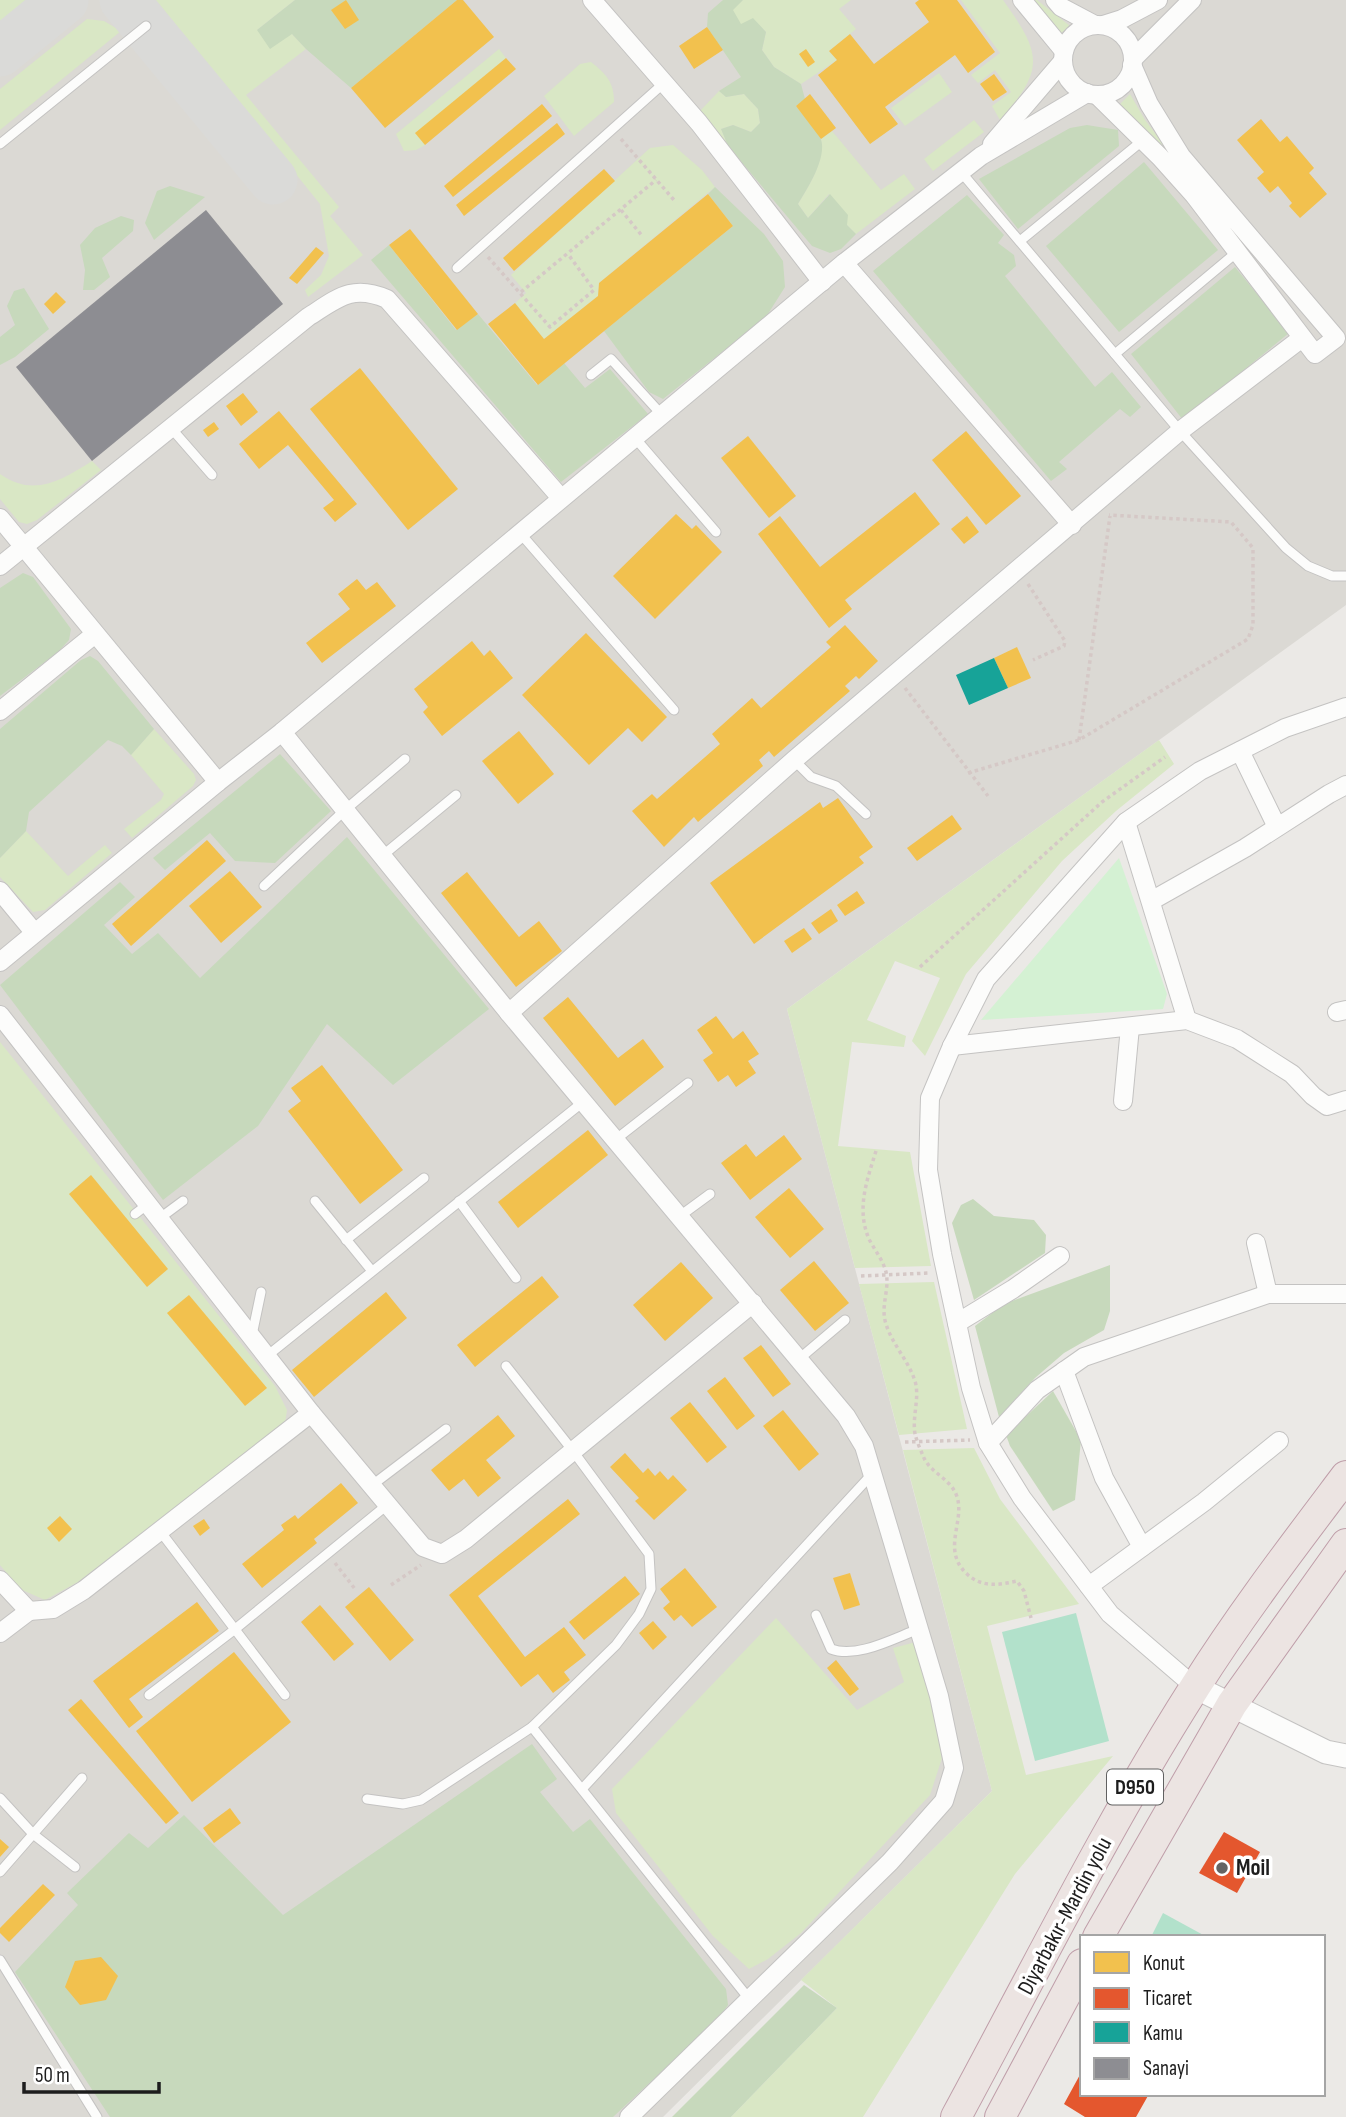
<svg xmlns="http://www.w3.org/2000/svg" width="1346" height="2117" font-family="'Sofia Sans Condensed',sans-serif">
	<style>
		.airport { fill: #dbd9d4 }
		.grass { fill: #d9e7c5 }
		.forest { fill: #c7d9bc }
		.park { fill: #d4f1d3 }
		.pitch { fill: #b2e1cb }
		.homes { fill: #f2c14e }
		.shops { fill: #e4572e }
		.public { fill: #17a398 }
		.industry { fill: #8d8d92 }
		.lines { fill: none; stroke-linecap: round; stroke-linejoin: round }
		.taxiway { stroke: #dadad8; stroke-width: 49 }
		.service-casing { stroke: #c4c3c2; stroke-width: 11 }
		.minor-casing { stroke: #c4c3c2; stroke-width: 20 }
		.tertiary-casing { stroke: #c4c3c2; stroke-width: 25 }
		.trunk-casing { stroke: #bf9ea9; stroke-width: 32 }
		.path { stroke: #d5c8c6; stroke-width: 3.5; stroke-dasharray: 3.5 3.5; stroke-linecap: butt }
		.service { stroke: #fcfcfb; stroke-width: 9 }
		.minor { stroke: #fcfcfb; stroke-width: 18 }
		.tertiary { stroke: #fcfcfb; stroke-width: 23 }
		.trunk { stroke: #ece4e2; stroke-width: 30 }
		.poi-dot { fill: #656463; stroke: #fff; stroke-width: 2.5 }
		.labels { text-anchor: middle; dominant-baseline: central; stroke-width: 7; stroke-linejoin: round; paint-order: stroke }
		.shield { fill: #fff; stroke: #616161; stroke-width: 2 }
		.shield-label { font-size: 21px; font-weight: bold; fill: #1d1d1d }
		.poi-label { font-size: 23px; font-weight: bold; fill: #1d1d1d; stroke: #fff; text-anchor: start }
		.street-label { font-size: 23px; fill: #1d1d1d; stroke: #fff }
	</style>
	<rect width="100%" height="100%" fill="#ebe9e6"/>
	<path class="airport" d="M0,0H1346V605L787,1009L992,1791L663,2117H0Z"/>
	<g class="grass">
		<path d="M0,0H34L17,15L0,21Z"/>
		<path d="M156,0H295L257,30L292,34L306,49L246,95L339,207L330,216L363,255L308,297L305,290L321,275L329,256L320,204Z"/>
		<path d="M743,0H851L839,9L856,29L829,51L837,60L801,84L774,67L762,50L766,32L753,19L741,25L732,9Z"/>
		<path d="M961,0H1003C1041,53 1046,69 1000,120L992,106L1011,92L995,70L978,83L971,75L1000,53Z"/>
		<path d="M1031,0H1037L1070,26L1054,39Z"/>
		<path d="M87,19L104,21L121,31L0,130V89Z"/>
		<path d="M499,49L506,58L416,133L425,145L416,150L404,151L396,134Z"/>
		<path d="M591,62C606,74 614,82 614,102L574,136L544,96L580,64Z"/>
		<path d="M939,73L952,92L905,126L891,108Z"/>
		<path d="M719,91L726,97L744,94L758,109L760,123L751,132L733,125L721,129L728,146L700,111Z"/>
		<path d="M1130,94L1145,120L1176,160L1174,162L1141,126L1117,107Z"/>
		<path d="M974,120L984,132L933,171L924,159Z"/>
		<path d="M832,131L881,190L904,174L915,189L856,234L847,225L829,194L808,218L798,204C810,184 824,163 821,139Z"/>
		<path d="M673,145L702,170L715,187L599,283L598,296L544,339L515,303L526,293L511,275L650,148Z"/>
		<path d="M92,461L101,470L37,520L27,524L19,522L0,499V474C34,498 62,480 92,461Z"/>
		<path d="M154,729L194,774L196,780L193,786L132,838L124,829L161,800L164,794L131,755Z"/>
		<path d="M1159,740L1174,764L1116,811L1062,861L966,974L925,1056L912,1041L940,978L895,961L867,1020L906,1036L904,1047L852,1042L838,1146L910,1152L931,1266L855,1268L787,1009Z"/>
		<path d="M26,831L68,876L105,845L112,853L45,910L33,912L0,877V858Z"/>
		<path d="M0,1042L275,1386L287,1410L285,1423L78,1582L45,1600L20,1589L0,1565Z"/>
		<path d="M934,1282L967,1429L899,1435L859,1284Z"/>
		<path d="M974,1448L1000,1499L1079,1604L987,1626L1026,1775L1113,1756L1015,1874L863,2117H731L837,2008L801,1980L992,1791L903,1450Z"/>
		<path d="M776,1618L857,1710L904,1682L893,1648L916,1642L931,1695L942,1758L930,1795L801,1933L768,1959L749,1969L713,1936L616,1813L612,1789Z"/>
	</g>
	<g class="forest">
		<path d="M295,0H457L351,88L306,49L292,34L270,49L257,30Z"/>
		<path d="M723,0H743L733,10L741,24L753,18L766,32L762,50L774,67L801,84L805,99L796,106C804,116 814,126 820,137C829,156 807,189 798,204L808,218L830,194L848,215L847,225L856,234L841,249L830,253L812,246L728,146L721,129L733,125L751,132L760,123L758,109L744,94L726,97L719,91L741,77L707,27L708,13Z"/>
		<path d="M1087,125L1118,130L1119,146L1018,229L979,179L1070,128Z"/>
		<path d="M1144,162L1218,250L1119,332L1046,246Z"/>
		<path d="M170,186L205,197L154,240L145,223L157,191Z"/>
		<path d="M715,187L764,234L783,261L785,287L766,317L663,399L649,392L604,331L733,226L708,194Z"/>
		<path d="M967,195L1004,235L998,243L1014,255L1016,266L1005,276L1095,387L1112,372L1141,407L1130,417L1120,409L1059,462L1067,469L1051,481L873,271Z"/>
		<path d="M121,216L134,220L133,231L102,258L110,277L94,290H83L85,270L80,245L95,228Z"/>
		<path d="M389,245L456,330L478,314L537,385L564,363L585,388L610,369L648,414L561,482L371,260Z"/>
		<path d="M1235,267L1289,333L1183,420L1131,354Z"/>
		<path d="M24,288L49,329L15,357L0,365V337L15,325L7,306L14,291Z"/>
		<path d="M23,573L33,577L71,629L69,640L58,652L0,696V588Z"/>
		<path d="M90,656L98,661L154,729L131,755L122,746L108,740L29,812L26,831L0,858V729L81,660Z"/>
		<path d="M280,754L331,811L275,863L235,861L210,833L165,870L153,858Z"/>
		<path d="M347,837L489,1009L393,1085L327,1024L258,1126L163,1200L0,985L120,882L135,897L104,925L132,954L158,933L200,978Z"/>
		<path d="M973,1199L994,1216L1034,1220L1046,1235L1045,1253L974,1300L952,1223L961,1205Z"/>
		<path d="M1110,1265V1311L1104,1330L1064,1353L1035,1378L999,1417L975,1326L1004,1304Z"/>
		<path d="M1053,1391L1081,1440L1075,1500L1053,1511L1010,1446L1006,1435Z"/>
		<path d="M532,1744L557,1779L540,1792L573,1832L590,1819L726,1989L728,2005L719,2018L613,2117H110L15,1972L78,1905L67,1893L129,1833L148,1848L184,1815L283,1915Z"/>
		<path d="M804,1985L837,2008L731,2117H672Z"/>
	</g>
	<path class="park" d="M1119,858L1167,994L1163,1009L981,1020Z"/>
	<g class="pitch">
		<path d="M1076,1613L1109,1741L1035,1761L1002,1632Z"/>
		<path d="M1163,1913L1207,1937H1151Z"/>
	</g>
	<g class="homes">
		<path d="M346,0L359,20L345,29L331,10Z"/>
		<path d="M457,0H463L494,37L385,128L351,88Z"/>
		<path d="M919,0H957L995,52L968,73L955,55L885,107L898,124L870,144L818,75L837,60L829,51L850,34L874,64L929,22L915,3Z"/>
		<path d="M707,27L723,50L694,69L679,46Z"/>
		<path d="M806,49L815,62L808,67L799,54Z"/>
		<path d="M506,58L516,69L425,145L415,133Z"/>
		<path d="M994,74L1007,92L993,101L980,84Z"/>
		<path d="M810,94L836,128L821,139L796,106Z"/>
		<path d="M542,104L552,116L453,197L444,186Z"/>
		<path d="M1261,119L1280,142L1287,136L1314,168L1309,173L1327,194L1300,218L1289,206L1292,203L1278,186L1270,193L1257,178L1264,172L1237,140Z"/>
		<path d="M557,123L565,134L464,216L456,205Z"/>
		<path d="M604,169L615,181L514,271L503,258Z"/>
		<path d="M708,194L733,226L538,385L488,324L515,303L544,339L598,296L599,283Z"/>
		<path d="M410,229L478,314L457,330L389,245Z"/>
		<path d="M316,247L324,253L297,284L289,278Z"/>
		<path d="M56,292L66,302L53,314L44,304Z"/>
		<path d="M360,368L458,489L408,530L310,409Z"/>
		<path d="M243,393L258,412L241,426L226,406Z"/>
		<path d="M279,411L357,504L335,522L323,508L334,500L288,445L259,469L239,444Z"/>
		<path d="M214,422L219,429L208,437L203,430Z"/>
		<path d="M966,431L1021,496L986,525L932,460Z"/>
		<path d="M748,436L796,496L769,518L721,458Z"/>
		<path d="M915,492L940,524L845,600L852,609L829,628L758,534L780,516L820,567Z"/>
		<path d="M676,514L692,529L696,525L722,552L655,619L613,576Z"/>
		<path d="M967,516L979,532L964,544L951,529Z"/>
		<path d="M357,579L366,590L377,582L396,606L322,663L306,643L350,609L338,594Z"/>
		<path d="M845,625L878,661L859,679L856,676L845,686L850,691L774,757L769,751L759,760L763,766L698,822L694,817L664,847L632,811L652,794L657,799L720,744L712,734L752,698L761,708L831,647L826,642Z"/>
		<path d="M586,633L667,717L642,742L628,728L589,765L522,695Z"/>
		<path d="M472,641L484,656L490,650L513,678L442,736L423,712L428,707L414,689Z"/>
		<path d="M1017,647L1031,678L1008,688L994,658Z"/>
		<path d="M519,731L554,774L518,804L482,761Z"/>
		<path d="M838,798L873,847L859,857L864,863L754,944L710,883L820,802L823,808Z"/>
		<path d="M952,815L962,829L917,861L907,848Z"/>
		<path d="M207,840L226,861L131,946L112,924Z"/>
		<path d="M230,871L262,907L221,943L189,906Z"/>
		<path d="M467,872L519,937L539,921L562,951L516,987L441,893Z"/>
		<path d="M857,891L865,903L845,916L837,905Z"/>
		<path d="M831,909L838,921L819,934L811,923Z"/>
		<path d="M804,928L812,939L792,953L784,941Z"/>
		<path d="M568,997L618,1058L643,1039L664,1067L615,1106L543,1018Z"/>
		<path d="M716,1016L733,1039L743,1031L759,1054L748,1061L756,1073L736,1087L728,1075L718,1082L703,1060L713,1053L697,1030Z"/>
		<path d="M322,1065L403,1170L360,1204L288,1111L301,1101L291,1088Z"/>
		<path d="M588,1130L608,1155L518,1228L498,1202Z"/>
		<path d="M784,1135L802,1159L750,1200L721,1163L746,1144L756,1157Z"/>
		<path d="M91,1175L168,1269L147,1287L69,1194Z"/>
		<path d="M789,1188L824,1229L790,1258L755,1217Z"/>
		<path d="M814,1261L849,1303L815,1331L780,1290Z"/>
		<path d="M681,1262L713,1298L665,1341L633,1305Z"/>
		<path d="M542,1276L559,1297L475,1367L457,1345Z"/>
		<path d="M386,1292L407,1318L314,1397L292,1370Z"/>
		<path d="M189,1295L267,1388L245,1406L167,1313Z"/>
		<path d="M761,1345L791,1384L773,1397L743,1358Z"/>
		<path d="M725,1377L755,1416L737,1430L707,1391Z"/>
		<path d="M690,1402L727,1447L707,1463L670,1418Z"/>
		<path d="M783,1410L819,1454L799,1471L763,1426Z"/>
		<path d="M498,1415L515,1436L486,1460L501,1478L478,1497L464,1479L449,1491L431,1470Z"/>
		<path d="M625,1453L643,1473L648,1468L655,1476L660,1471L668,1480L673,1475L687,1490L654,1520L635,1501L639,1498L610,1467Z"/>
		<path d="M341,1483L358,1503L314,1539L317,1543L262,1588L242,1564L284,1530L281,1525L295,1515L298,1519Z"/>
		<path d="M568,1499L580,1514L478,1596L525,1657L564,1627L586,1655L564,1672L570,1680L553,1693L538,1674L521,1687L449,1595Z"/>
		<path d="M60,1516L72,1529L59,1542L47,1528Z"/>
		<path d="M204,1519L210,1528L200,1536L193,1526Z"/>
		<path d="M685,1568L717,1607L692,1627L681,1615L674,1621L663,1608L670,1602L660,1589Z"/>
		<path d="M850,1573L860,1605L844,1610L833,1578Z"/>
		<path d="M625,1576L640,1594L584,1640L569,1622Z"/>
		<path d="M369,1587L414,1640L390,1661L345,1607Z"/>
		<path d="M197,1602L219,1631L129,1699L143,1717L129,1728L93,1681Z"/>
		<path d="M320,1605L354,1644L334,1661L301,1622Z"/>
		<path d="M653,1621L667,1637L653,1650L639,1633Z"/>
		<path d="M234,1652L291,1722L192,1802L136,1731Z"/>
		<path d="M836,1660L859,1689L850,1696L827,1668Z"/>
		<path d="M81,1699L179,1813L166,1824L68,1710Z"/>
		<path d="M230,1808L241,1823L214,1843L203,1828Z"/>
		<path d="M0,1839L9,1847L0,1857Z"/>
		<path d="M43,1884L55,1895L9,1942L0,1933V1928Z"/>
		<path d="M101,1957L118,1976L106,2000L80,2005L65,1987L75,1961Z"/>
	</g>
	<g class="shops">
		<path d="M1224,1832L1260,1852L1237,1893L1199,1873Z"/>
		<path d="M1082,2071V2094H1149L1136,2117H1085L1064,2104Z"/>
	</g>
	<path class="public" d="M994,658L1008,688L969,705L956,675Z"/>
	<path class="industry" d="M206,210L283,304L92,461L16,367Z"/>
	<g class="lines">
		<g class="taxiway">
			<path d="M124,0L273,180"/>
			<path d="M0,52L64,0"/>
		</g>
		<g class="service-casing">
			<g id="service">
				<path d="M0,144L146,26"/>
				<path d="M961,172L1180,431L1286,548L1308,566L1332,576H1346"/>
				<path d="M1020,241L1142,141"/>
				<path d="M457,268L664,83"/>
				<path d="M1115,354L1237,252"/>
				<path d="M591,375L611,359L662,415"/>
				<path d="M171,428L212,475"/>
				<path d="M635,438L716,532"/>
				<path d="M520,533L674,710"/>
				<path d="M794,760L811,777L836,786L866,814"/>
				<path d="M382,856L456,795"/>
				<path d="M264,886L345,810L405,759"/>
				<path d="M615,1140L688,1083"/>
				<path d="M315,1201L372,1271"/>
				<path d="M459,1201L516,1278"/>
				<path d="M135,1214L148,1204"/>
				<path d="M680,1216L710,1194"/>
				<path d="M160,1218L183,1201"/>
				<path d="M346,1240L424,1178"/>
				<path d="M252,1335L261,1292"/>
				<path d="M267,1356L583,1102"/>
				<path d="M799,1359L845,1320"/>
				<path d="M371,1486L446,1429"/>
				<path d="M160,1531L285,1695"/>
				<path d="M816,1615L831,1649C857,1659 894,1638 919,1629"/>
				<path d="M149,1695L234,1630L387,1505"/>
				<path d="M532,1727L750,2000"/>
				<path d="M583,1788L872,1474"/>
				<path d="M0,1798L33,1834L75,1867"/>
				<path d="M367,1799L403,1804L421,1800L532,1727L616,1645L639,1614L651,1589L649,1554L573,1451L506,1366"/>
				<path d="M0,1872L82,1778"/>
				<path d="M0,1960L97,2117"/>
			</g>
		</g>
		<g class="minor-casing">
			<g id="minor">
				<path d="M592,0L699,123L822,282"/>
				<path d="M1022,0L1064,51"/>
				<path d="M1055,0L1061,7L1095,25"/>
				<path d="M1103,25L1122,19L1158,0"/>
				<circle cx="1098" cy="60" r="35"/>
				<path d="M1133,59L1192,0"/>
				<path d="M1097,95L1160,157L1194,195L1315,354L1336,338L1181,156L1149,104L1132,65"/>
				<path d="M992,144L1063,61"/>
				<path d="M844,263L1072,525"/>
				<path d="M0,518L218,782"/>
				<path d="M0,566L308,317C338,298 352,284 387,299L561,498"/>
				<path d="M0,711L95,634"/>
				<path d="M282,732L509,1013L846,1416L864,1446L939,1696L954,1768L944,1801L890,1862L629,2117"/>
				<path d="M1240,751L1277,827"/>
				<path d="M1126,822L1187,1020"/>
				<path d="M0,891L34,932"/>
				<path d="M1151,901L1245,848L1329,794L1346,785"/>
				<path d="M0,962L218,782L282,732L844,263L981,156L1087,93"/>
				<path d="M1337,1012L1346,1010"/>
				<path d="M509,1013L794,760L1180,431L1302,338"/>
				<path d="M0,1015L311,1413L423,1547L442,1554L466,1539L753,1303"/>
				<path d="M952,1046L1187,1020L1237,1039L1292,1074L1313,1096L1327,1106L1346,1100"/>
				<path d="M1123,1101L1130,1027"/>
				<path d="M1256,1243L1268,1294"/>
				<path d="M957,1323L1013,1289L1060,1256"/>
				<path d="M1064,1371L1104,1478L1142,1547"/>
				<path d="M988,1443L1037,1390L1084,1357L1268,1294H1346"/>
				<path d="M0,1580L29,1611L53,1609L84,1590L311,1413"/>
				<path d="M1089,1586L1204,1502L1279,1441"/>
				<path d="M0,1633L29,1611"/>
				<path d="M1195,1687L1110,1614L1022,1498L988,1443L971,1388L942,1254L928,1170L930,1098L952,1046L986,979L1126,822L1200,771L1285,728L1346,707"/>
			</g>
		</g>
		<g class="tertiary-casing">
			<path id="tertiary" d="M1195,1687L1326,1752L1346,1756"/>
		</g>
		<g class="trunk-casing">
			<g id="trunk">
				<path d="M1098,1937L1232,1704L1346,1544"/>
				<path d="M956,2117C1034,1973 1107,1825 1195,1687C1241,1614 1294,1545 1346,1476"/>
				<path d="M1000,2117L1082,1964"/>
			</g>
		</g>
		<g class="path">
			<path d="M621,139L674,200"/>
			<path d="M621,210L643,237"/>
			<path d="M488,257L550,327L594,290L568,254"/>
			<path d="M521,292L656,180"/>
			<path d="M1028,584L1065,641L1064,646L1033,660"/>
			<path d="M905,688L988,796"/>
			<path d="M1079,740L1110,516"/>
			<path d="M968,773L1079,740L1248,639L1253,625V548L1231,522L1109,515"/>
			<path d="M920,967L1102,802L1165,757"/>
			<path d="M876,1151C867,1180 856,1209 869,1239C874,1249 883,1260 886,1272C890,1290 880,1306 886,1324C892,1344 908,1360 915,1381C920,1398 912,1416 915,1434C917,1442 921,1451 924,1458C931,1473 949,1478 956,1494C967,1520 940,1549 967,1574C982,1588 999,1585 1017,1581L1024,1591L1031,1618"/>
			<path d="M861,1276L929,1273"/>
			<path d="M905,1442L970,1440"/>
			<path d="M335,1563L355,1589"/>
			<path d="M391,1585L421,1565"/>
		</g>
		<use href="#service" class="service"/>
		<use href="#minor" class="minor"/>
		<use href="#tertiary" class="tertiary"/>
		<use href="#trunk" class="trunk"/>
	</g>
	<circle class="poi-dot" cx="1222" cy="1868" r="7"/>
	<g class="labels">
		<rect class="shield" x="1107" y="1769.5" width="56" height="35" rx="5"/>
		<g class="shield-label">
			<text x="1135" y="1787">D950</text>
		</g>
		<g class="poi-label">
			<text x="1236" y="1868">Moil</text>
		</g>
		<g class="street-label">
			<text transform="translate(1065 1916) rotate(-62)">Diyarbakır-Mardin yolu</text>
		</g>
	</g>
	<rect x="1080" y="1935" width="245" height="161" fill="#ffffff" stroke="#a5a5a5" stroke-width="2"/>
	<rect x="1094" y="1952" width="35" height="21" fill="#f2c14e" stroke="#a5a5a5" stroke-width="2"/>
	<text x="1143" y="1970" font-size="21" fill="#1d1d1d">Konut</text>
	<rect x="1094" y="1988" width="35" height="21" fill="#e4572e" stroke="#a5a5a5" stroke-width="2"/>
	<text x="1143" y="2005" font-size="21" fill="#1d1d1d">Ticaret</text>
	<rect x="1094" y="2022" width="35" height="21" fill="#17a398" stroke="#a5a5a5" stroke-width="2"/>
	<text x="1143" y="2040" font-size="21" fill="#1d1d1d">Kamu</text>
	<rect x="1094" y="2058" width="35" height="21" fill="#8d8d92" stroke="#a5a5a5" stroke-width="2"/>
	<text x="1143" y="2075" font-size="21" fill="#1d1d1d">Sanayi</text>
	<path d="M24 2082v10h135v-10" fill="none" stroke="#1d1d1d" stroke-width="3.5"/>
	<text x="35" y="2082" font-size="21" fill="#1d1d1d" stroke="#ffffff" stroke-width="5" paint-order="stroke">50 m</text>
</svg>
